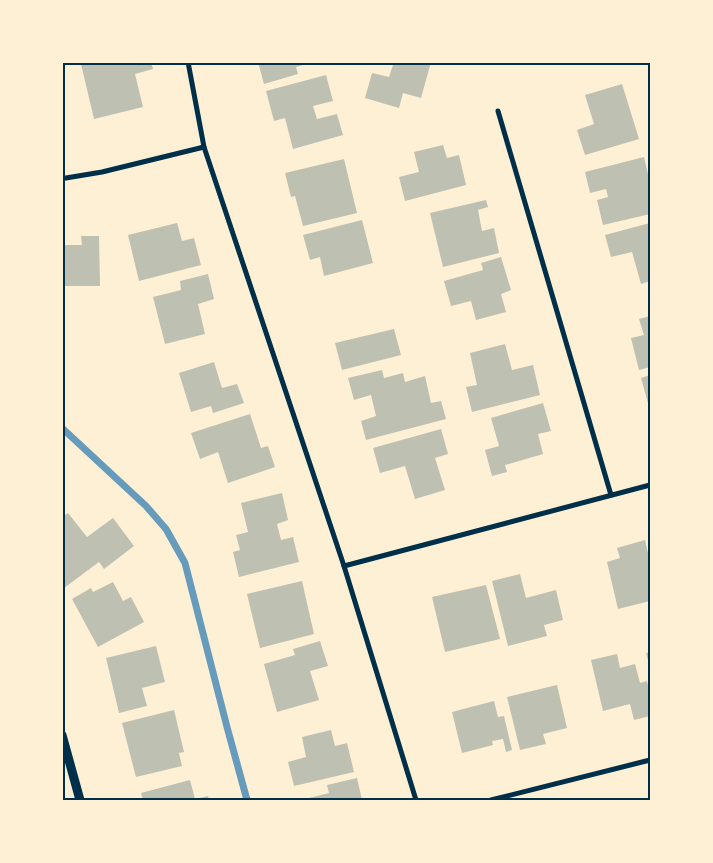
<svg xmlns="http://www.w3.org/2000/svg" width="713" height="863" font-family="Quicksand,sans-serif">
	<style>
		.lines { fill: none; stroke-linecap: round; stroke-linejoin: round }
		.stream { stroke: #669bbc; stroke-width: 7 }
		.building { fill: #bec0b2 }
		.minor { stroke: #003049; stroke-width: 5 }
		.tertiary { stroke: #003049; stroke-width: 9 }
		.neatline { fill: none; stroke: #003049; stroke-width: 2 }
	</style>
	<rect width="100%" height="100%" fill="#fdf0d5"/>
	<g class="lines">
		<path class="stream" d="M62,428L146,506L166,529L185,563L227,727L247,800"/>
	</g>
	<g class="building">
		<path d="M88,62H151L153,69L135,74L143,107L94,119L81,64Z"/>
		<path d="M258,62H310V63L296,67L298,74L264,84Z"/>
		<path d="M394,62H431L421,98L403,93L399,108L365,98L372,73L389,77Z"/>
		<path d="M326,75L333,101L313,106L317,119L337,114L343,135L293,149L285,118L274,121L266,91Z"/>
		<path d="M622,84L639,139L585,155L577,130L594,124L585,95Z"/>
		<path d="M443,145L447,158L459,155L466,185L405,201L399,177L419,172L414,152Z"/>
		<path d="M644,157L650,183V214L603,225L597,200L608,197L606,189L590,193L585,172Z"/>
		<path d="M344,159L357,213L303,226L295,196L291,197L285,173Z"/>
		<path d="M486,200L488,207L478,210L482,231L494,228L499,253L443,267L430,213Z"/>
		<path d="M362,220L373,263L324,276L320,257L310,260L303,235Z"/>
		<path d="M177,223L182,241L194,238L201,265L139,281L128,235Z"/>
		<path d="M650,223V281L641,284L632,252L611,257L605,235Z"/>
		<path d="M81,236H99L100,286H62V245H82Z"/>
		<path d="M501,257L511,290L501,294L506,312L476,320L471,301L451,306L444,281L483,270L481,263Z"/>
		<path d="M208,274L214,299L198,304L205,334L165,344L153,297L181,290L180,281Z"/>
		<path d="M650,316V367L639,370L631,338L644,335L639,319Z"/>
		<path d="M394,329L401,355L342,370L335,343Z"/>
		<path d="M505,344L512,370L533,365L540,395L472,412L466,387L477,385L470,353Z"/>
		<path d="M214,362L222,388L237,384L244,403L213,413L211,406L191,412L179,373Z"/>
		<path d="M382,370L384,378L403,373L405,382L425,376L431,403L441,401L446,419L366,440L361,421L376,416L371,395L354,400L348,378Z"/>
		<path d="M650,375V406L649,407L641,378Z"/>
		<path d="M543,403L551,431L538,434L543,454L505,465L507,472L492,476L485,450L499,446L491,418Z"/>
		<path d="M250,414L261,448L268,446L275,467L228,483L218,452L200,459L191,433Z"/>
		<path d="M441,429L448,454L435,458L445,490L415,499L405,466L380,473L373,448Z"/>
		<path d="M282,493L288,520L277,524L281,540L293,537L299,562L239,577L233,552L240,550L236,535L248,532L241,503Z"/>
		<path d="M68,513L87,537L113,518L134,546L104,569L99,562L64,588L62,586V517Z"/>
		<path d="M645,540L650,562V601L618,609L607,562L620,558L617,548Z"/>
		<path d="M520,574L526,598L556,590L563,620L544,625L547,636L508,646L492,581Z"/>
		<path d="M302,581L314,634L260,648L247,594Z"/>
		<path d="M113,582L123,601L131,597L144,622L98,647L72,599L91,588L93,592Z"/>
		<path d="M486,585L500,639L445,652L432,597Z"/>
		<path d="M320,641L328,666L310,671L319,700L277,712L264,664L295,655L293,649Z"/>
		<path d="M156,646L165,682L142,688L147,706L119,713L106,658Z"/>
		<path d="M650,652V668L646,653Z"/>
		<path d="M617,654L620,668L635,664L640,683L647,681L650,695V716L634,720L630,704L603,711L591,660Z"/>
		<path d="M557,685L567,728L543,734L546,744L520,750L507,697Z"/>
		<path d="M494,701L498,717L504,716L512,750L506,752L503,739L492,741L493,745L462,753L452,712Z"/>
		<path d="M174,710L184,752L179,753L182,766L136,777L122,723Z"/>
		<path d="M331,730L335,746L347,743L354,772L294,786L288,762L306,757L302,737Z"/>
		<path d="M357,778L362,800H301L329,793L327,785Z"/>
		<path d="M190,780L195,799L208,796L209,800H143L141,793Z"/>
	</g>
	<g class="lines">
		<g class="minor">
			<path d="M188,62L204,147L344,566L416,800"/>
			<path d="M498,111L611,495"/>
			<path d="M62,178H66L102,172L204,147"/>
			<path d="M344,566L650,485"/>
			<path d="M491,800L650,760"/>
		</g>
		<path class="tertiary" d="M62,735L80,800"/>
	</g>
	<rect width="713" height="863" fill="none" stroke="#fdf0d5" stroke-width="128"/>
	<rect x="64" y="64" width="585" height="735" class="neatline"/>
</svg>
